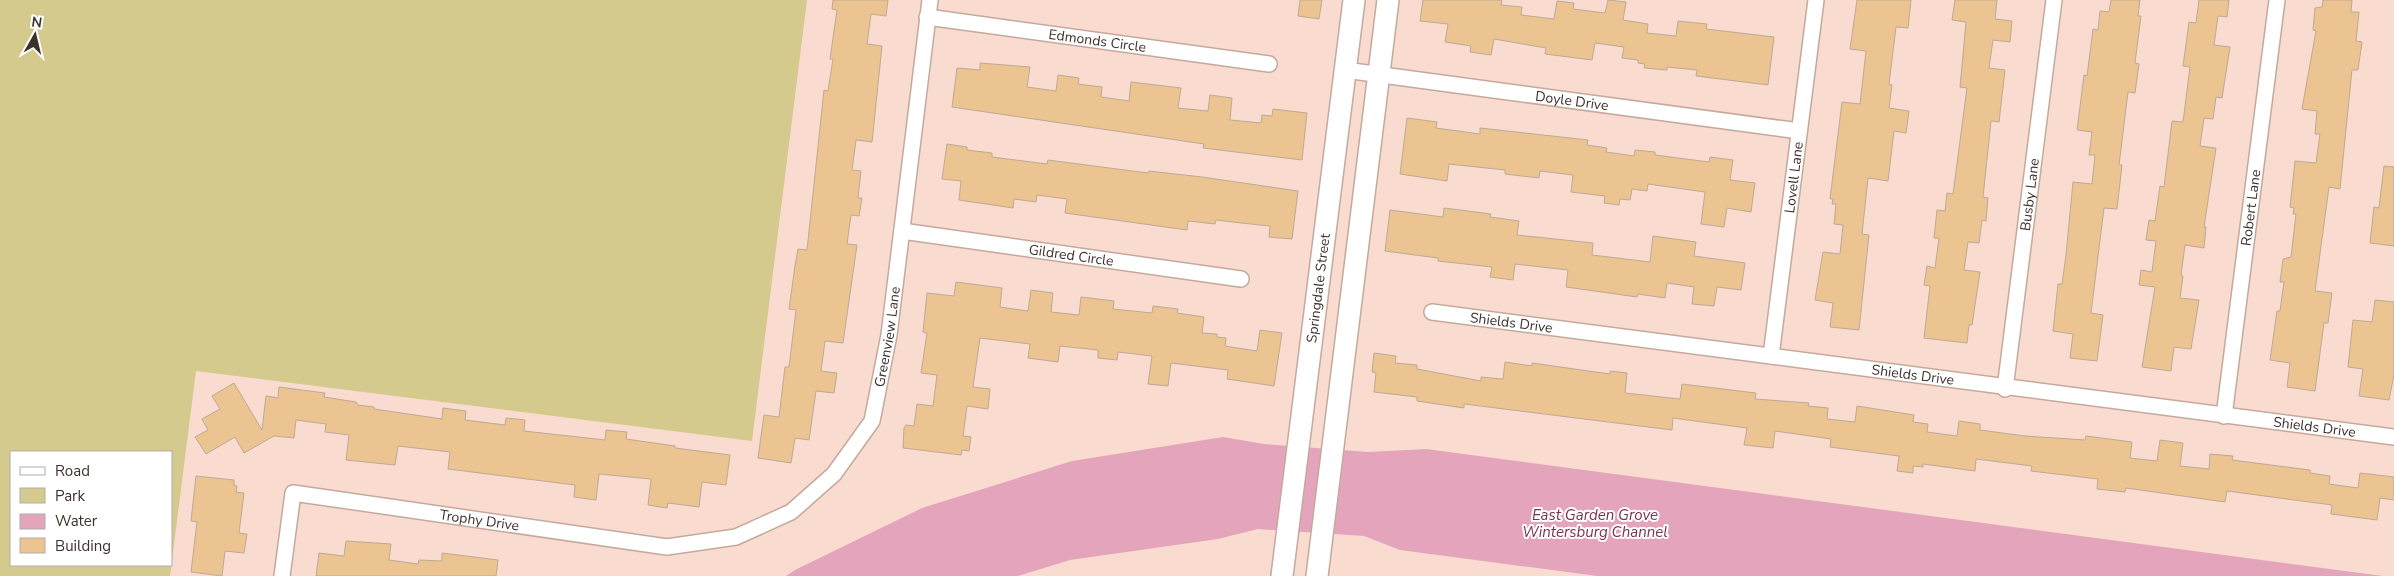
<svg xmlns="http://www.w3.org/2000/svg" width="2394" height="576" font-family="'Nunito Sans',sans-serif">
	<style>
		.green { fill: #d4ca8d; fill-rule: evenodd }
		.water { fill: #e4a5bc }
		.building { fill: #ecc491; stroke: #bcaa95 }
		.lines { fill: none; stroke-linecap: round; stroke-linejoin: round }
		.minor-casing { stroke: #c4a99d; stroke-width: 18 }
		.secondary-casing { stroke: #c4a99d; stroke-width: 24 }
		.minor { stroke: #fff; stroke-width: 15 }
		.secondary { stroke: #fff; stroke-width: 21 }
		.labels { text-anchor: middle; dominant-baseline: central; stroke-width: 4; stroke-linejoin: round; paint-order: stroke }
		.street-label { font-size: 14px; fill: #3c312c; stroke: #fff }
		.water-label { font-size: 15px; font-style: italic; fill: #7c3152; stroke: #fff }
	</style>
	<rect width="100%" height="100%" fill="#f9dccf"/>
	<path class="green" d="M0,0H807L752,441L196,371L170,576H0ZM11,452H171V565H11Z"/>
	<path class="water" d="M1223,437L1264,444L1368,452L1426,449L2383,576H1597L1400,550L1364,536L1258,529L1218,539L1070,560L1018,576H786L795,570L922,508L1072,461Z"/>
	<g class="building">
		<path d="M833,0H888L886,16L871,14L867,44L882,46L872,142L856,140L852,170L861,171L858,198H862L859,216L851,215L847,244L857,245L843,343L825,341L821,371L837,373L834,393L816,391L809,440L795,438L791,463L758,458L764,415L779,417L785,367H789L796,310L789,309L795,266L798,249L807,250L824,90L828,91L833,59H830L837,10L832,9Z"/>
		<path d="M1300,0H1322L1319,19L1298,16Z"/>
		<path d="M1423,0H1502L1501,5L1522,7L1521,15L1554,19L1557,1L1574,3L1573,9L1605,13L1608,0L1626,2L1623,20L1648,24L1647,33L1676,36L1678,21L1707,24L1706,29L1774,37L1768,85L1696,76L1697,70L1667,67V70L1644,68L1645,64L1638,63V60L1622,58L1624,47L1595,43L1592,60L1545,54L1546,48L1494,39L1491,55L1470,52L1471,46L1445,42L1448,24L1420,21Z"/>
		<path d="M1857,0H1911L1908,28L1896,27L1889,84L1892,85L1889,108L1909,111L1906,133L1894,131L1888,181L1868,178L1862,234L1869,235L1859,330L1830,327L1833,303L1815,300L1823,252L1840,254L1843,225L1834,224L1836,204H1832L1833,199H1830L1842,102L1860,104L1866,51L1850,49Z"/>
		<path d="M1955,0H1997L1995,19L2012,21L2010,42L1993,40L1989,68L2005,70L1999,122L1991,121L1983,197L1988,198L1986,221L1982,220L1979,243L1968,242L1964,270L1980,272L1972,325H1969L1967,343L1924,338L1930,286L1924,285L1927,266L1935,268L1939,238H1934L1937,210L1945,211L1947,193L1953,194L1967,88L1960,87L1966,22L1952,20Z"/>
		<path d="M2111,0H2140L2138,16H2141L2135,63L2139,64L2135,93L2128,92L2119,165H2122L2117,209L2104,208L2091,313L2103,315L2097,361L2070,358L2073,334L2053,331L2058,284H2062L2066,255L2073,182L2092,184L2095,155H2089L2092,132L2077,130L2084,75L2087,76L2093,29L2098,30L2100,11L2109,12Z"/>
		<path d="M2199,0H2229L2227,17L2218,16L2214,45L2230,47L2222,98L2216,97L2213,119L2204,118L2200,146L2216,148L2204,227H2206L2204,248L2185,245L2181,275L2183,276L2180,298L2199,300L2191,349L2174,347L2171,371L2142,367L2155,287L2139,285L2141,270L2152,272L2156,241L2146,240L2149,220L2155,221L2160,186L2164,187L2172,121L2183,122L2190,67L2183,66L2189,22L2196,23Z"/>
		<path d="M2323,0H2352L2351,12H2359L2356,41L2362,42L2358,70H2352L2340,189L2329,187L2315,291L2332,293L2328,323H2324L2315,391L2287,387L2290,363L2270,360L2277,311H2280L2284,282H2280L2283,259L2291,257L2296,214H2293L2294,208L2290,207L2295,161L2316,163L2320,134H2315L2317,111L2302,109L2316,31L2313,30L2315,8L2322,7Z"/>
		<path d="M980,63L1030,67L1027,87L1056,91L1058,75L1079,78L1078,84L1102,87L1101,97L1129,101L1131,82L1181,88L1178,108L1208,111L1210,95L1232,98L1230,120L1261,123L1262,115L1272,116L1273,109L1307,113L1302,160L1203,148L1204,144L952,107L957,68L980,70Z"/>
		<path d="M1407,118L1437,122L1436,128L1480,134V128L1588,140L1587,145L1607,148L1606,152L1634,156L1635,150L1655,152V155L1709,162L1710,157L1733,160L1730,180L1755,183L1751,212L1727,208L1724,227L1701,224L1705,192L1648,184L1647,191L1632,189L1630,200L1620,199L1619,205L1604,203L1605,196L1571,192L1573,175L1540,171L1539,178L1505,174V170L1449,164L1447,181L1400,174Z"/>
		<path d="M947,144L967,147V150L992,153V157L1047,164L1048,160L1148,173L1149,171L1202,177L1298,191L1292,239L1269,237L1270,226L1241,223L1216,220L1215,224L1188,221L1187,230L1065,213L1067,199L1037,195L1036,202L1014,199L1013,208L959,200L961,181L942,179Z"/>
		<path d="M2384,166L2394,167V246L2370,243L2374,207L2379,208Z"/>
		<path d="M1444,208L1491,214L1490,217L1519,221L1517,235L1593,243L1592,255L1650,262L1653,236L1696,242L1694,256L1745,263L1741,290L1717,287L1714,306L1692,304L1694,287L1667,283L1665,298L1638,294L1637,297L1566,287L1568,270L1515,264L1513,280L1490,277L1492,267L1438,261V258L1385,251L1390,210L1443,217Z"/>
		<path d="M956,282L1002,288L1000,307L1028,311L1031,290L1053,293L1051,312L1079,315L1081,297L1114,301L1113,309L1152,313L1153,306L1178,309L1177,313L1204,317L1202,333L1217,334V337L1226,338L1225,346L1257,351L1260,330L1282,333L1274,386L1227,379L1228,370L1171,363L1168,386L1148,384L1152,356L1118,352L1117,360L1098,358V350L1060,346L1058,362L1028,358L1030,344L980,338L973,387L990,389L988,409L967,406L963,436L971,437L969,451L962,450L961,455L903,448L904,428L906,425L914,426L917,404L933,406L937,375L921,373L927,333L923,332L927,293L954,296Z"/>
		<path d="M2375,300L2394,302V375L2389,400L2359,396L2363,369L2348,367L2353,320L2372,322Z"/>
		<path d="M1374,353L1396,356L1395,363L1417,365V369L1481,381V377L1503,379L1505,362L1532,366V363L1610,374V371L1627,373L1625,393L1680,399L1682,384L1756,393L1755,399L1809,403L1808,406L1828,408L1827,419L1855,422L1857,406L1914,415L1913,422L1928,424L1927,432L1957,436L1959,421L1980,424V430L2025,436L2085,440L2086,436L2132,442L2130,458L2157,461L2160,440L2183,443L2180,466L2209,469L2210,454L2233,456L2232,460L2310,470V473L2330,476L2329,484L2358,488L2360,473L2394,477V500L2380,498L2377,520L2331,514L2332,505L2227,491L2225,502L2126,488L2125,492L2097,489L2098,479L2031,471L2032,466L1976,459L1975,471L1923,464V467L1913,466V473L1897,471L1899,456L1830,447L1831,439L1775,431L1773,448L1744,445L1747,428L1673,418L1672,430L1464,404V408L1417,401V397L1374,392L1376,373L1372,372Z"/>
		<path d="M234,383L262,430L266,396L278,398L279,387L325,393L324,397L356,402L358,405L374,407V409L442,419L443,408L466,411L465,420L505,425L506,418L525,420L524,431L605,440L606,430L627,432L626,439L675,446V448L730,455L726,485L702,482L699,507L668,503L667,508L648,505L651,479L599,474L596,500L574,497L575,485L448,469L450,452L398,446L395,465L346,460L349,435L325,432L326,424L296,420L294,438L274,436L244,453L235,437L206,454L195,437L208,430L202,419L220,409L212,396Z"/>
		<path d="M196,476L234,480V485L237,486L236,492L244,493L239,533L247,534L244,553L225,551L222,576L191,572L197,522L191,521Z"/>
		<path d="M346,541L391,544L389,560L418,564L419,560L442,561V553L498,560L496,576H316L319,553L344,556Z"/>
	</g>
	<g class="lines">
		<g class="minor-casing">
			<g id="minor">
				<path id="s1" d="M927,17L1269,64"/>
				<path id="s2" d="M1345,70L1799,131"/>
				<path id="s3" d="M902,231L1241,279"/>
				<path id="s4" d="M1432,312L2394,437"/>
				<path id="s5" d="M1771,356L1816,0"/>
				<path id="s6" d="M2005,389L2054,0"/>
				<path id="s7" d="M2224,416L2277,0"/>
				<path id="s8" d="M282,576L293,493L667,547L736,537L791,512L834,474L872,421L889,335L930,0"/>
			</g>
		</g>
		<g class="secondary-casing">
			<g id="secondary">
				<path id="s9" d="M1282,576L1354,0"/>
				<path d="M1317,576L1388,0"/>
			</g>
		</g>
		<use href="#minor" class="minor"/>
		<use href="#secondary" class="secondary"/>
	</g>
	<g class="labels">
		<g class="street-label">
			<text stroke="none"><textPath href="#s1" startOffset="172">Edmonds Circle</textPath></text>
			<text stroke="none"><textPath href="#s2" startOffset="229">Doyle Drive</textPath></text>
			<text stroke="none"><textPath href="#s5" startOffset="180">Lovell Lane</textPath></text>
			<text stroke="none"><textPath href="#s6" startOffset="196">Busby Lane</textPath></text>
			<text stroke="none"><textPath href="#s7" startOffset="210">Robert Lane</textPath></text>
			<text stroke="none"><textPath href="#s3" startOffset="171">Gildred Circle</textPath></text>
			<text stroke="none"><textPath href="#s9" startOffset="290">Springdale Street</textPath></text>
			<text stroke="none"><textPath href="#s4" startOffset="80">Shields Drive</textPath></text>
			<text stroke="none"><textPath href="#s8" startOffset="800">Greenview Lane</textPath></text>
			<text stroke="none"><textPath href="#s4" startOffset="485">Shields Drive</textPath></text>
			<text stroke="none"><textPath href="#s4" startOffset="890">Shields Drive</textPath></text>
			<text stroke="none"><textPath href="#s8" startOffset="272">Trophy Drive</textPath></text>
		</g>
		<g class="water-label">
			<text x="1595" y="515">East Garden Grove<tspan x="1595" dy="17">Wintersburg Channel</tspan></text>
		</g>
	</g>
	<rect x="10" y="451" width="162" height="115" fill="#ffffff" stroke="#b1adab"/>
	<rect x="20" y="467" width="25" height="8" fill="#ffffff" stroke="#b1adab"/>
	<text x="55" y="476" font-size="15" fill="#3c312c">Road</text>
	<rect x="20" y="488" width="25" height="15" fill="#d4ca8d" stroke="#b1adab"/>
	<text x="55" y="501" font-size="15" fill="#3c312c">Park</text>
	<rect x="20" y="514" width="25" height="15" fill="#e4a5bc" stroke="#b1adab"/>
	<text x="55" y="526" font-size="15" fill="#3c312c">Water</text>
	<rect x="20" y="538" width="25" height="15" fill="#ecc491" stroke="#b1adab"/>
	<text x="55" y="551" font-size="15" fill="#3c312c">Building</text>
	<g transform="translate(35 35) rotate(8)" stroke="#ffffff" stroke-width="4" paint-order="stroke">
	<path d="M0-4L9 19L0 12L-9 19Z" fill="#3c312c"/>
	<text y="-8" font-size="14" font-weight="bold" text-anchor="middle" fill="#3c312c">N</text>
	</g>
</svg>
